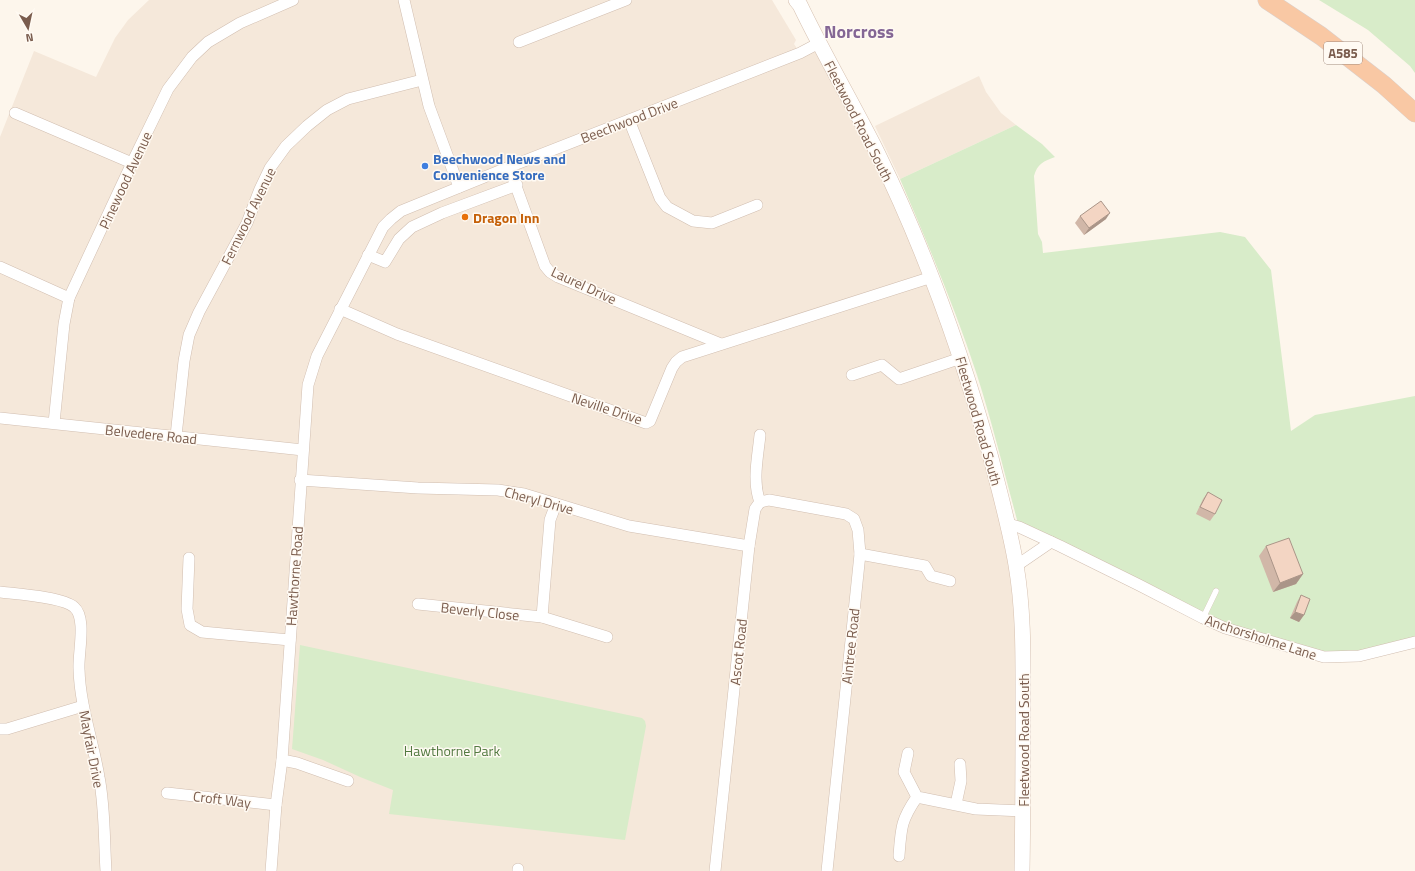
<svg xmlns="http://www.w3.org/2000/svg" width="1415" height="871" font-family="'Titillium Web',sans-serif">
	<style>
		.residential { fill: #f5e8da }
		.green { fill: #d8ecc9 }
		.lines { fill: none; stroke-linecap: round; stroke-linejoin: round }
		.service-casing { stroke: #d1beb0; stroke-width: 6 }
		.minor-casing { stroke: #d1beb0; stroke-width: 12 }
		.secondary-casing { stroke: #d6c0b0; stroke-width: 16 }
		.trunk-casing { stroke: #dad1cd; stroke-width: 19 }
		.service { stroke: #fff; stroke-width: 5.5 }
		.minor { stroke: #fff; stroke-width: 11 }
		.secondary { stroke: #fff; stroke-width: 15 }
		.trunk { stroke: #f9c8a4; stroke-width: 18 }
		.wall { fill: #d1b7a8 }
		.shaded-wall { fill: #aa9588 }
		.building { fill: #f3d5c3; stroke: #aa9588 }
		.shop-dot { fill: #3f7fe0; stroke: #fffaf3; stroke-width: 1.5 }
		.food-dot { fill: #e8710a; stroke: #fffaf3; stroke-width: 1.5 }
		.labels { text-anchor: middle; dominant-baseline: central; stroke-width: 3; stroke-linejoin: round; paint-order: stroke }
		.shield { fill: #fffaf3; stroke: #a28b7f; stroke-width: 1 }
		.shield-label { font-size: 13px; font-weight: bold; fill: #7a5c4d }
		.street-label { font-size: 14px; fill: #7a5c4d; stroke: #fffaf3 }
		.shop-label { font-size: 14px; font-weight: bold; fill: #366cbe; stroke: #fffaf3; text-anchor: start }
		.food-label { font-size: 14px; font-weight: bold; fill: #c56008; stroke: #fffaf3; text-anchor: start }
		.park-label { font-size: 14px; fill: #537a41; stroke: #fffaf3 }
		.district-label { font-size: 18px; font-weight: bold; fill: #846695; stroke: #fffaf3 }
	</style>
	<rect width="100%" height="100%" fill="#fdf6ec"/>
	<g class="residential">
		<path d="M149,0H772L796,40L794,44L800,53L819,43L926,261L1016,566L1022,871H0V137L34,51L96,77L115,38L128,20Z"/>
		<path d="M979,76L986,92L1001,113L1016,125L900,179L875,126Z"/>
	</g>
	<g class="green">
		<path d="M1319,0H1415V73L1410,66L1368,30Z"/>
		<path d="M1016,125L1042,144L1055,157C1044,161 1037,164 1034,176L1038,234L1042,242L1043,253L1220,232L1245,237L1271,270L1291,431L1315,415L1415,396V642L1324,657L1225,628L1019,527C1005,476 993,425 977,375C955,308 928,244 900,179Z"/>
		<path d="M300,645L642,718L645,721L646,726L625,840L389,814L393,790L360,777L358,776L323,760L292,749Z"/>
	</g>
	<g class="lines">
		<g class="service-casing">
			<path id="service" d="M1203,618L1216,591"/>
		</g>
		<g class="minor-casing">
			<g id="minor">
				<path d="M404,0L429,106L459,187"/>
				<path d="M519,42L626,0"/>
				<path d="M15,113L132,163"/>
				<path d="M629,120L660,198L667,207L693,221L712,223L757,205"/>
				<path d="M509,167L545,266L550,272L558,277L721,344"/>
				<path d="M368,255L385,262L399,239L412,227L442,213L517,185"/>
				<path d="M0,267L69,298"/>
				<path d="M340,309L397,334L646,423L650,421L672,368L676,362L682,357L932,277"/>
				<path d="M852,375L882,365L899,379L961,358"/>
				<path d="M0,418L303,450"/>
				<path d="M54,423L64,324L69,298L132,163L168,89L192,57L208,42L240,23L293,0"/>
				<path d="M176,436L184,361L189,335L199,312L247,223L260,189L270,168L286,146L307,126L327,110L348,99L422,80"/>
				<path d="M300,480L418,488L498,490L524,494L629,526L749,546"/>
				<path d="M760,502L769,500L846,514L854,519L858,530L860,554L827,871"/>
				<path d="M1008,524L1019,527L1060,546L1139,585L1203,618L1225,628L1324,657L1359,656L1415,642"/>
				<path d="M860,554L925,566L931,576L950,581"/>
				<path d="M189,558L187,609L190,625L202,632L290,640"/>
				<path d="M1016,566L1051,542"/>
				<path d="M0,592C17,594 63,597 74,607C87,618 78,653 79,669C80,706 93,741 99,777C105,807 104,840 106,871"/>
				<path d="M418,604L542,617L607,637"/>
				<path d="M542,617L550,520L556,504"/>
				<path d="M0,729H7L83,706"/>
				<path d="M908,753L904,772L917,797L976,809L1023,811"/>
				<path d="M282,760L297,763L348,781"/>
				<path d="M167,793L276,805"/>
				<path d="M956,804L961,781L960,764"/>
				<path d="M899,856C901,828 901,820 917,797"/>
				<path d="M271,871L276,805L282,760L308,385L317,356L383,227L391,219L401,211L509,167L800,53L819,43"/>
				<path d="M518,871V869"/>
				<path d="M715,871L749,546L755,509L760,502C752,481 758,456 760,435"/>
			</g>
		</g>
		<g class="secondary-casing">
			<path id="secondary" d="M796,0L800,5C824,55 853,104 878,154C926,252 962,354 991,458C1000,494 1010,529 1016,565C1024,611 1023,660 1023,706C1023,761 1023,816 1022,871"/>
		</g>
		<g class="trunk-casing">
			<path id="trunk" d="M1267,0L1321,36L1384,85L1415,113"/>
		</g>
		<use href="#service" class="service"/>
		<use href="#minor" class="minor"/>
		<use href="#secondary" class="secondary"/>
		<use href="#trunk" class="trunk"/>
	</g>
	<g class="wall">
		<path d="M1080,216L1106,219L1084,235L1075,223Z"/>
		<path d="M1208,492L1215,514L1210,521L1196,514L1203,499Z"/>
		<path d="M1266,546L1303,574L1296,584L1273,592L1259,556Z"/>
		<path d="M1301,595L1304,615L1299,622L1290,618L1297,602Z"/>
	</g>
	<g class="shaded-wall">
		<path d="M1110,213L1106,219L1084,235L1089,228Z"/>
		<path d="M1303,574L1296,584L1273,592L1280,583Z"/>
		<path d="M1295,612L1304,615L1299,622L1290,618Z"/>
	</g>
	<g class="building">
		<path d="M1101,201L1110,213L1089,228L1080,216Z"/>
		<path d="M1208,492L1222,500L1215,514L1200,507Z"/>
		<path d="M1289,538L1303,574L1280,583L1266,546Z"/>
		<path d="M1301,595L1310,599L1304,615L1295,612Z"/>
	</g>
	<circle class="shop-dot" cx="425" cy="166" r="4"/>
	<circle class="food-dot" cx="465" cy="217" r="4"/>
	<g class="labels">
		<rect class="shield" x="1324" y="42" width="38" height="22" rx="3"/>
		<g class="shield-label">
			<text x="1343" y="53">A585</text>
		</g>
		<g class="street-label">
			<text transform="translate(629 120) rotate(-21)">Beechwood Drive</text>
			<text transform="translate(859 121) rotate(63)">Fleetwood Road South</text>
			<text transform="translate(125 180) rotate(-65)">Pinewood Avenue</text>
			<text transform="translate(248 216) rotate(-64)">Fernwood Avenue</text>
			<text transform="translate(584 285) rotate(25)">Laurel Drive</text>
			<text transform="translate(607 408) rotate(18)">Neville Drive</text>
			<text transform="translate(979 421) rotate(74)">Fleetwood Road South</text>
			<text transform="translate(151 434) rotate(6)">Belvedere Road</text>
			<text transform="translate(539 500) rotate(15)">Cheryl Drive</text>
			<text transform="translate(294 576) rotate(-86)">Hawthorne Road</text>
			<text transform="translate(480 611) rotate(6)">Beverly Close</text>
			<text transform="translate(1261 637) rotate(18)">Anchorsholme Lane</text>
			<text transform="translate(850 646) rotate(-84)">Aintree Road</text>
			<text transform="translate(738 652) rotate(-84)">Ascot Road</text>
			<text transform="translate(1023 740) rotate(-90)">Fleetwood Road South</text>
			<text transform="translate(92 749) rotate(79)">Mayfair Drive</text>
			<text transform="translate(222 799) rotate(7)">Croft Way</text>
		</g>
		<g class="shop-label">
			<text x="433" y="158">Beechwood News and<tspan x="433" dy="16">Convenience Store</tspan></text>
		</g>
		<g class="food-label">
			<text x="473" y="217">Dragon Inn</text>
		</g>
		<g class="park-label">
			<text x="452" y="750">Hawthorne Park</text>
		</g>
		<g class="district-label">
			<text x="859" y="31">Norcross</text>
		</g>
	</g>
	<g transform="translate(28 28) rotate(171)" stroke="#fffaf3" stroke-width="3" paint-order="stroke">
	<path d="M0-3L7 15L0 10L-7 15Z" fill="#7a5c4d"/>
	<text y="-6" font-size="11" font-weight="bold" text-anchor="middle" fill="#7a5c4d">N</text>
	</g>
</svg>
